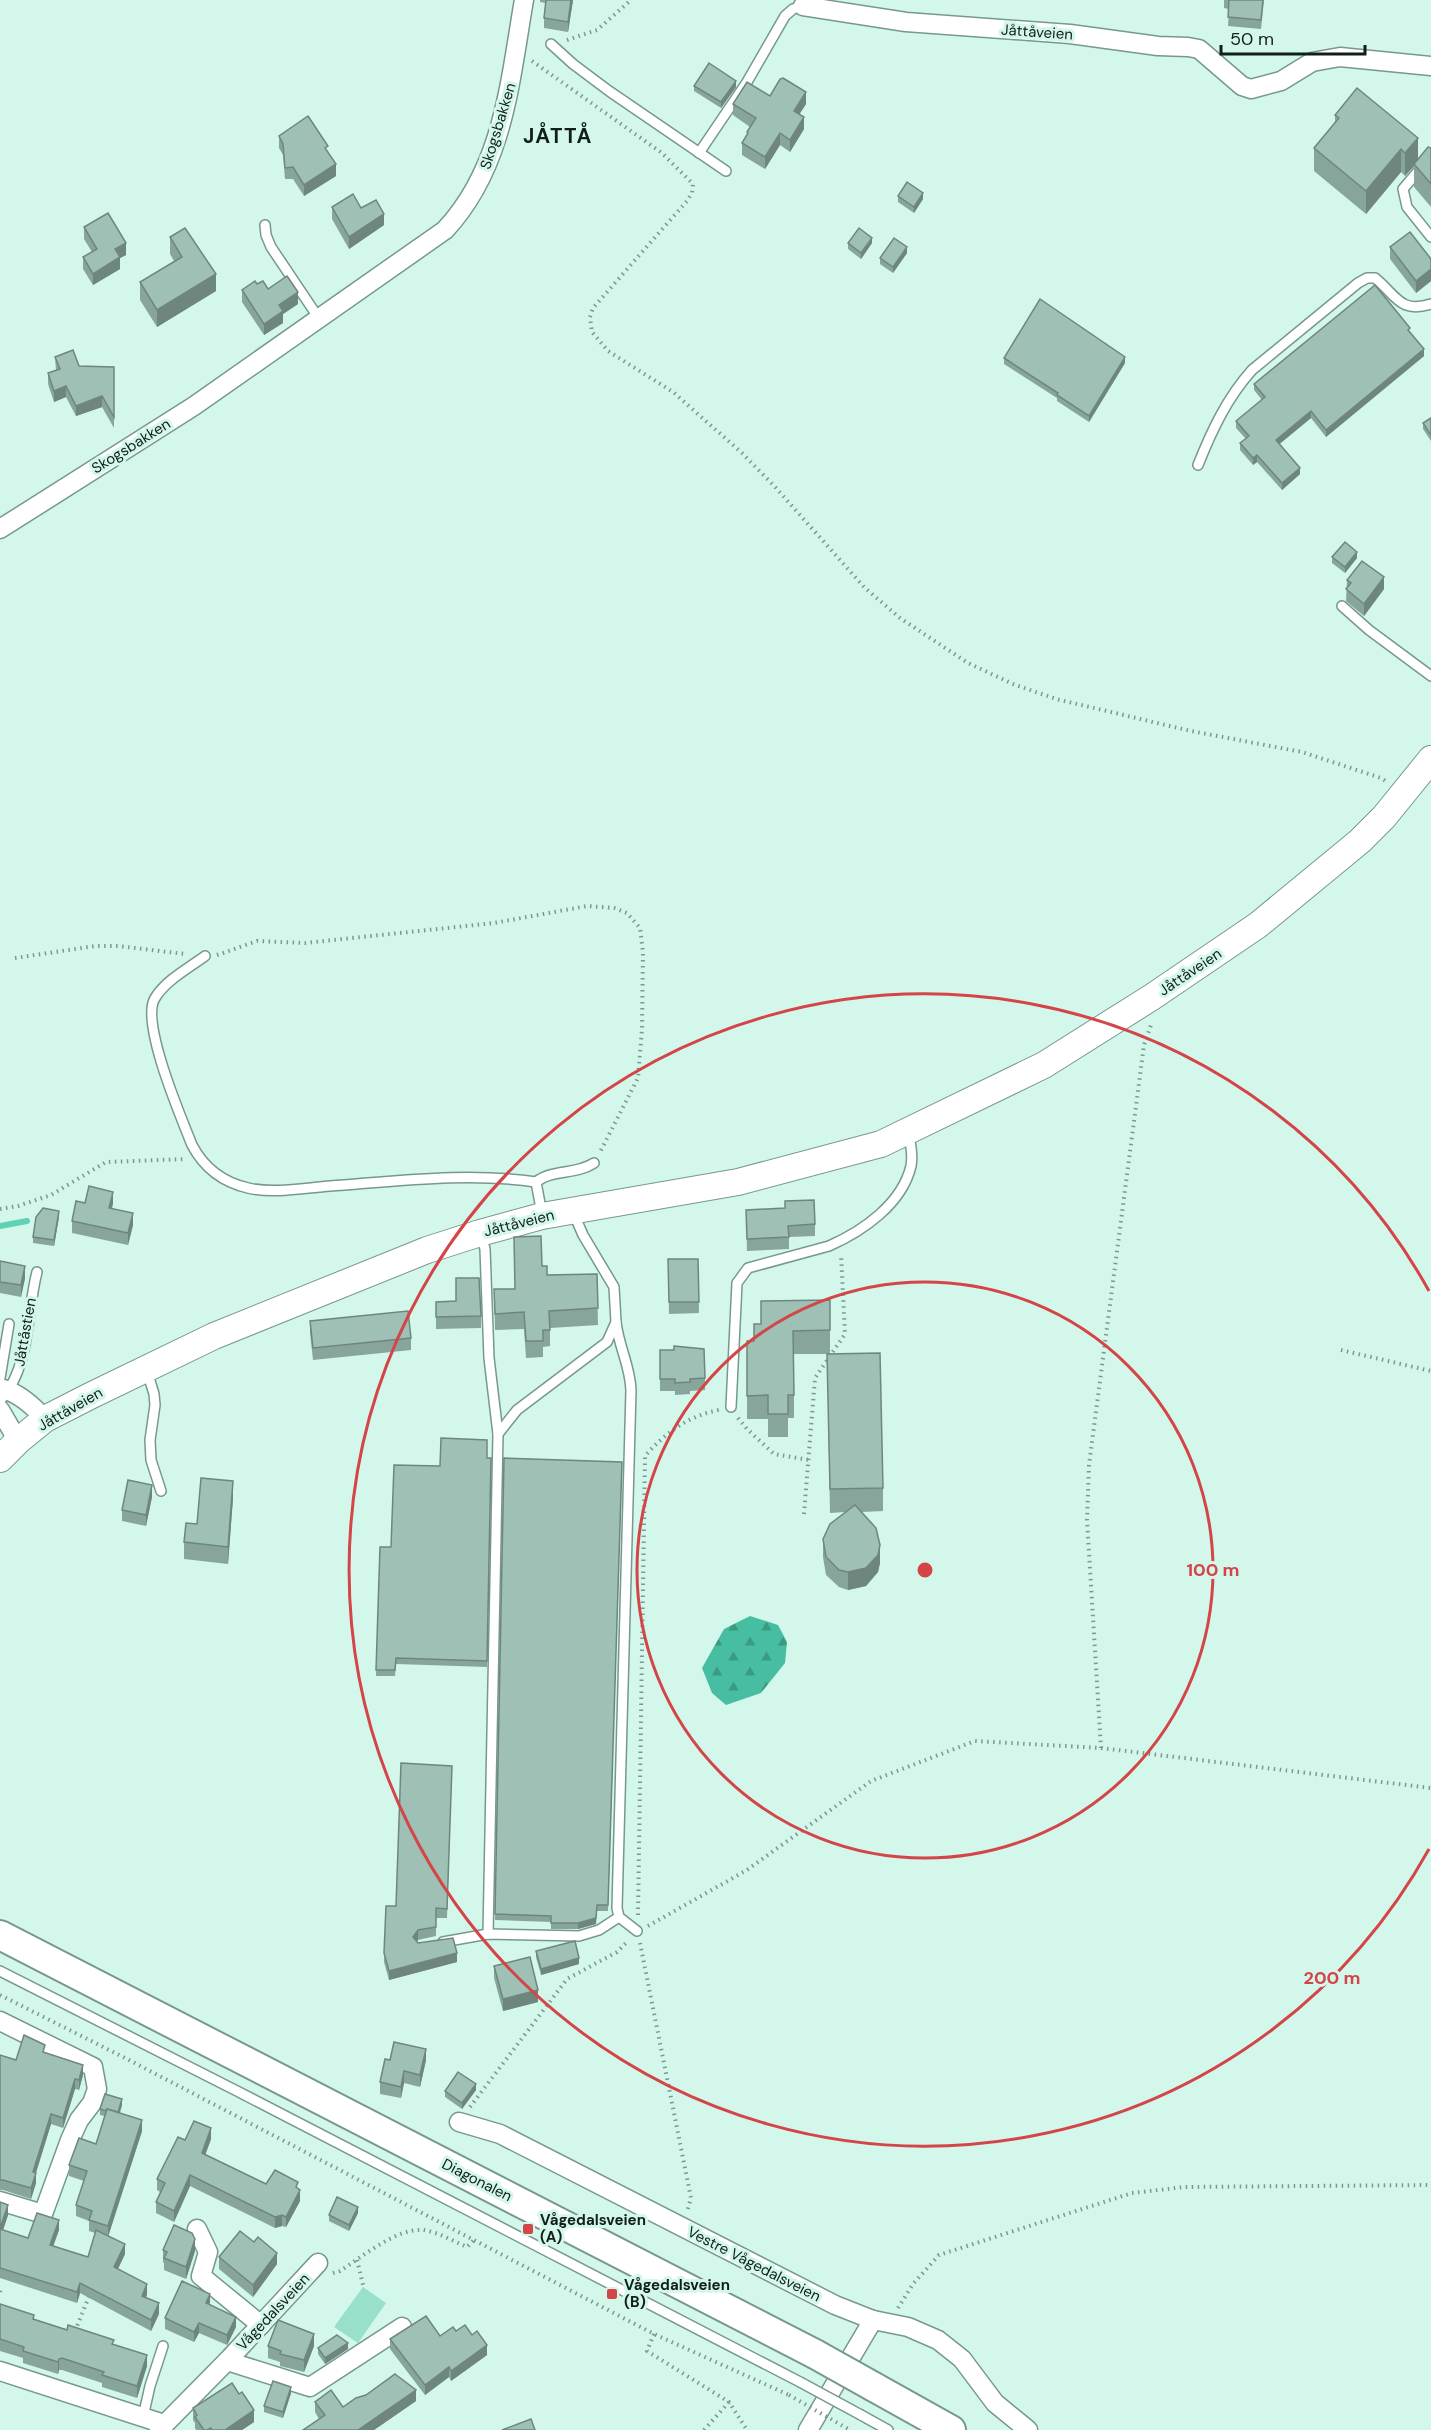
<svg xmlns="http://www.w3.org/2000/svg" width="1431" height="2430" font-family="'DM Sans',sans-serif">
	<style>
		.forest { fill: url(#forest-firs) }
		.park { fill: #98e0cb }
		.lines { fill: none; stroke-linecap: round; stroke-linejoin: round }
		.stream { stroke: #5ed2b4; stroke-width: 6 }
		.service-casing { stroke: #77988e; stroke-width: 12 }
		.minor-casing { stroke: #77988e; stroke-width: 21 }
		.secondary-casing { stroke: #77988e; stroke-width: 28 }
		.primary-casing { stroke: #77988e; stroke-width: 32 }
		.path { stroke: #7e978f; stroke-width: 4; stroke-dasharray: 1.5 4.5; stroke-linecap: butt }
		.service { stroke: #fff; stroke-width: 9 }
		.minor { stroke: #fff; stroke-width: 18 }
		.secondary { stroke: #fff; stroke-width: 26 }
		.primary { stroke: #fff; stroke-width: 28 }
		.service-bridge-casing { stroke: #77988e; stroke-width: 12; stroke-linecap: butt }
		.primary-bridge-casing { stroke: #77988e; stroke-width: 32; stroke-linecap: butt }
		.path-bridge { stroke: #7e978f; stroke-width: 4; stroke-dasharray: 1.5 4.5; stroke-linecap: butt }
		.service-bridge { stroke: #fff; stroke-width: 9 }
		.primary-bridge { stroke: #fff; stroke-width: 28 }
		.wall { fill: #88a59c }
		.shaded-wall { fill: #6f867f }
		.building { fill: #9ec0b5; stroke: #6f867f; stroke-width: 1.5 }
		.ring { fill: none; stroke: #d44547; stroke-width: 3 }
		.poi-dot { fill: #d44547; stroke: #d3f7eb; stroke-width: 2 }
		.labels { text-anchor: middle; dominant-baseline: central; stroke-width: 6; stroke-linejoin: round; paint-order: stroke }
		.street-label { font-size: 15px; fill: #111e1a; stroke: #d3f7eb }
		.poi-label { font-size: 15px; font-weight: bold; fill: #111e1a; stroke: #d3f7eb; text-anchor: start }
		.district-label { font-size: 21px; font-weight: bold; letter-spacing: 1.5px; fill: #111e1a; stroke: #d3f7eb }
		.centre { fill: #d44547; stroke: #d3f7eb; stroke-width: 3 }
		.ring-label { font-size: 18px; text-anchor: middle; font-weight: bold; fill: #d44547; stroke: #d3f7eb; stroke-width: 6; stroke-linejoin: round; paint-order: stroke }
	</style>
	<defs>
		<pattern id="forest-firs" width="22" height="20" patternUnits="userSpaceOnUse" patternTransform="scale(1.5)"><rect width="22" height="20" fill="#47bea1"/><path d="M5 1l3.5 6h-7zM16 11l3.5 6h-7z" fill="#3a9a82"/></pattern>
	</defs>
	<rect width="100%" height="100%" fill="#d3f7eb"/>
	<path class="forest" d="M750,1616L778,1625L787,1642L785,1663L761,1693L726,1705L712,1693L702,1668L724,1629Z"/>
	<path class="park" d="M363,2287L386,2303L358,2343L334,2327Z"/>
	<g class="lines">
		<path class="stream" d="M0,1226L27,1221"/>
		<g class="service-casing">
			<g id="service">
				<path d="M551,44L573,64L609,91L726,171"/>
				<path d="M699,153L747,82L785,16L793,9L803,6"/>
				<path d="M1431,156L1403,189L1407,207L1431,237"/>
				<path d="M265,225L266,235L271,247L320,320"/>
				<path d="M1198,465C1212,430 1227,398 1252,370L1358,283L1367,278H1375C1396,295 1400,314 1431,304"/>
				<path d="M1342,606L1369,630L1431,676"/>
				<path d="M205,956C189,968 166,980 155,998C140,1022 181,1117 192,1145C204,1168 222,1182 248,1188C273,1194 304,1188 330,1186C398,1181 469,1172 536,1182"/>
				<path d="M542,1214L536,1182C552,1169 576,1175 594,1163"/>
				<path d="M481,1235L485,1249L489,1358L498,1434L488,1934"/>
				<path d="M616,1322C619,1348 630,1365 631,1390L617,1908L619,1917L637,1931"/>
				<path d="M147,1371L154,1394L155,1405L150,1440L151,1460L161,1491"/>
				<path d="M0,1378L9,1324"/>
				<path d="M0,1401C31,1367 26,1314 37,1272"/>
				<path d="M731,1407L737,1283L748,1268L829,1246C863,1231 902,1204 911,1166C913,1155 911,1144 908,1133"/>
				<path d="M498,1434L517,1410L607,1342L616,1322L614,1287L583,1235L573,1212"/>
				<path d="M443,1942L488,1934L579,1936L599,1930L619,1917"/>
				<path d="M0,1971L237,2091L800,2382"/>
				<path d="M861,2415L888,2430"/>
				<path d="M143,2417L150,2386L163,2346"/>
			</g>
		</g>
		<g class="minor-casing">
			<g id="minor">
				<path d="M803,6L906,22L1070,34L1158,46L1188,47L1199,49L1242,86L1251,89L1281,81L1312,62L1340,57L1431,66"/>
				<path d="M0,529L194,406L445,230C504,167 510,80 524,0"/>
				<path d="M0,1388C19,1393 32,1405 45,1419"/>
				<path d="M0,1410L18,1441"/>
				<path d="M0,2021L93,2067L97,2089L92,2103L79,2120L70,2140L43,2214L0,2201"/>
				<path d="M459,2122L500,2134L835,2305L873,2320L908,2327L938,2340L962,2359L995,2403L1028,2430"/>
				<path d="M197,2229L208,2252L201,2276L261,2325"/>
				<path d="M227,2361L310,2387L402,2327"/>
				<path d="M0,2371L164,2424"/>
				<path d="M159,2430L230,2358L318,2263"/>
				<path d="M808,2430L873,2320"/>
			</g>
		</g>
		<g class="secondary-casing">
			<path id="secondary" d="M0,1459L18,1441L45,1419L90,1396L214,1336L427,1250L480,1233L542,1216L738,1182L881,1144L1044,1065L1152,997L1258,925L1360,841L1384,817L1431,759"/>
		</g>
		<g class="primary-casing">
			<g id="primary">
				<path d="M0,1935L815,2354"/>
				<path d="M874,2387L951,2430"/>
			</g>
		</g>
		<g class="path">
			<path d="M567,40L597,30L631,0"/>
			<path d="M532,61L662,153L693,184L692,193L687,201L593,308L590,317L592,332L608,351L673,392L742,453L776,488L864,587L900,618L968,663L1013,684L1056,699L1191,731L1302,752L1381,778L1387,782"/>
			<path d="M217,955L257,941L305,943L494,923L587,906L614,908L627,913L640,928L643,952L642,1029L638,1078L600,1152"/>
			<path d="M15,958L95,946H118L185,954"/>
			<path d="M0,1209L18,1206L51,1195L106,1162L186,1159"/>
			<path d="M1341,1350L1431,1371"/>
			<path d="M738,1418L747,1429L774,1454L809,1460"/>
			<path d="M804,1514L815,1378L845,1334L841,1254"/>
			<path d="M1101,1748L1087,1520L1089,1465L1144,1045L1151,1025"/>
			<path d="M638,1915L645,1456C665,1433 688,1416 719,1410"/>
			<path d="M648,1926L747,1870L871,1781L975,1741L1101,1748L1431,1788"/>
			<path d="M640,1943L691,2198L687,2212"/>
			<path d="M0,1995L127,2059L654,2334L789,2395"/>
			<path d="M470,2107L567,1979L617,1952L628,1941"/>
			<path d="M357,2260L364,2289"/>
			<path d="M333,2273L340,2271C362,2257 396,2228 423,2230C438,2232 453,2241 467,2247L474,2240"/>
			<path d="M0,2292L1,2288"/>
			<path d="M898,2308L913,2284L939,2255L1132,2193L1185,2187L1431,2185"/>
			<path d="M75,2331L90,2294"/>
			<path d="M654,2334L647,2351L729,2402L747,2430"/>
			<path d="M704,2430L729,2402"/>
		</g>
		<use href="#service" class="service"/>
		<use href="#minor" class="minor"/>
		<use href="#secondary" class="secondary"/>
		<use href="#primary" class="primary"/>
		<g class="service-bridge-casing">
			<path id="service-bridge" d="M800,2382L861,2415"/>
		</g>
		<g class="primary-bridge-casing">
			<path id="primary-bridge" d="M815,2354L874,2387"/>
		</g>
		<path class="path-bridge" d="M789,2395L850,2430"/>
		<use href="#service-bridge" class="service-bridge"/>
		<use href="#primary-bridge" class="primary-bridge"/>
	</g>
	<g class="wall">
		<path d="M540,0H573L568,32L544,28V18L546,3L540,2Z"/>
		<path d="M1224,0H1264L1261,29L1228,26L1229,9L1224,8Z"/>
		<path d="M694,86L736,87L721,108L694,91Z"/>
		<path d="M1357,88L1418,159L1431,148V207L1414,187V166L1405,176L1401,172L1366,214L1314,171V148L1335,122V115Z"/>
		<path d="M770,96L806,104L799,114L804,129L790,152L780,145L765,169L742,155V143L747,136V132L750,127L733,115V104Z"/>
		<path d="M279,136L328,151L336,176L304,196L293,179H285L283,155L279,148Z"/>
		<path d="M898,196L923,199L914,213L898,202Z"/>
		<path d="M332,207L361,208L384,225L349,249L332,219Z"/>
		<path d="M84,227L126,255L120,258V269L93,285L83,269V257L92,252L84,239Z"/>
		<path d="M170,237L216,291L157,327L140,300V282L174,261L170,254Z"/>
		<path d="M848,243H872L861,259L848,249Z"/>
		<path d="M1390,247L1431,259V281L1416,293L1390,259Z"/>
		<path d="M907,253L893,273L880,264V258Z"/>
		<path d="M257,284L298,304L283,314V323L264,335L242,302V290Z"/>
		<path d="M1410,332L1424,356L1326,437L1311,418L1279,444L1300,474L1282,490L1257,462L1253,465L1240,450V443L1246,439L1236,428V421L1262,400L1254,390V384Z"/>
		<path d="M55,357L79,366L114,367V428L102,407L76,416L66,397L54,402L48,384V373L56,370Z"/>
		<path d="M1004,358L1125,363L1089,422L1057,401V398L1004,364Z"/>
		<path d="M1431,418V441L1423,429V423Z"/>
		<path d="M1332,557L1357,558L1345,573L1332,563Z"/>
		<path d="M1347,580L1384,589L1364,616L1346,601Z"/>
		<path d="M85,1203H113L112,1209L133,1225L128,1245L72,1233V1221Z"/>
		<path d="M785,1208L815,1224V1236L789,1237V1249L747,1251L746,1210Z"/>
		<path d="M59,1217L54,1246L33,1243V1237Z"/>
		<path d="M514,1237L542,1266L547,1275L597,1274L598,1325L550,1328V1346L543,1347V1357L526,1358L524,1329L495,1330L494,1289H515Z"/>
		<path d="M668,1259H698L699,1313L669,1314Z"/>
		<path d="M0,1261L25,1278L21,1297L0,1293Z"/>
		<path d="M830,1300V1354H794V1418H788V1437H768V1419H747V1341H754L761,1324Z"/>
		<path d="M456,1301L481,1316V1328L436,1329V1302Z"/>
		<path d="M310,1321L411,1338V1350L313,1360L310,1333Z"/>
		<path d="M660,1350L705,1378V1390L690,1391V1394L675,1395V1391H660Z"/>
		<path d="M827,1354L883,1488V1511L862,1512L880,1563L878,1572L866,1586L848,1590L839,1587L826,1575L823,1557V1539L845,1512L830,1513Z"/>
		<path d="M487,1440V1667L396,1664L395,1676H376L380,1547H391L440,1466Z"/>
		<path d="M504,1458L622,1462L608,1911H597L596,1924L578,1929H551V1922L495,1920Z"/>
		<path d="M152,1497L146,1526L122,1521V1510Z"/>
		<path d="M233,1498L228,1564L184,1559V1542L197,1524Z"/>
		<path d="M452,1766L447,1918H436V1936L418,1940L417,1942L418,1943L457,1962L389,1980L384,1962L386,1906H396Z"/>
		<path d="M536,1951L579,1964L541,1975L536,1957Z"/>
		<path d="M494,1966L538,2002L503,2011L494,1978Z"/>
		<path d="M45,2053L83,2075L79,2090L75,2089L63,2128L51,2124L36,2173V2183L31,2199L3,2190H0V2055L16,2060Z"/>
		<path d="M426,2060L420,2087L404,2083L401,2098L380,2094V2082Z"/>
		<path d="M476,2090L462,2109L445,2097V2091Z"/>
		<path d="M122,2105L120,2113L142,2131L108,2236L125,2254L118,2269L147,2295L146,2297L159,2314L151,2331L80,2293L77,2303L0,2278V2202L8,2215L3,2230L28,2238L59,2230L53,2246L88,2257L95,2233L89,2231V2221L76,2216V2205L84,2181L69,2176V2165L96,2144L105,2116L100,2115V2109Z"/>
		<path d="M211,2139L205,2155L266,2184L298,2189L300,2201L286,2227L282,2226L275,2228L190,2186L174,2222L156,2213V2202L160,2192L157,2190V2179L185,2140Z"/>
		<path d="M358,2213L349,2231L329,2221V2215Z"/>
		<path d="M163,2250L195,2251L186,2279L164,2270V2263L163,2262Z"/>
		<path d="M219,2257L277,2264L253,2297L219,2269Z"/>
		<path d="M0,2304L34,2319L114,2344L147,2366L137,2398L102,2387V2383L62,2370H59L58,2374L23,2363V2358L0,2351Z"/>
		<path d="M210,2304L236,2327L227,2345L199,2333L194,2342L165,2329V2318Z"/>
		<path d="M456,2331L487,2355L451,2381L449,2377L425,2395L390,2349V2339L440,2336Z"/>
		<path d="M268,2346H314L304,2372L280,2366V2362L268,2358Z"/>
		<path d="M318,2348L348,2349L325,2364L318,2354Z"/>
		<path d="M291,2393L283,2418L264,2412V2406Z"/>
		<path d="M416,2401L374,2430H303L319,2419L315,2412V2402L343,2407Z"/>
		<path d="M193,2408L254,2422L242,2430H196L195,2428V2423L193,2420Z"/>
	</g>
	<g class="shaded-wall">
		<path d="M571,0H573L568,32V22Z"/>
		<path d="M736,81V87L721,108V102Z"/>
		<path d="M806,92V104L794,123V111Z"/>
		<path d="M804,117V129L790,152V140Z"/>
		<path d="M780,133V145L765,169V157Z"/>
		<path d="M1418,138V161L1414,164V166L1405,176V153Z"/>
		<path d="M1401,149V172L1366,214V191Z"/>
		<path d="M336,164V176L304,196V185Z"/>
		<path d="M923,193V199L914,213V207Z"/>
		<path d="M384,214V225L349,249V237Z"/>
		<path d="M872,238V243L861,259V253Z"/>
		<path d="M126,243V255L120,258V269L93,285V274L115,249Z"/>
		<path d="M907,247V253L893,273V267Z"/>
		<path d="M1431,269V281L1416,293V281Z"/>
		<path d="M216,274V291L157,327V310Z"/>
		<path d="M298,292V304L283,314V323L264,335V324L279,305Z"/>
		<path d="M1424,349V356L1326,437V430Z"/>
		<path d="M1125,357V363L1089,422V416Z"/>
		<path d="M66,386V397L54,402V391Z"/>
		<path d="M102,396V407L76,416V406Z"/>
		<path d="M1311,411V418L1276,447V440Z"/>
		<path d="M1257,455V462L1253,465V458Z"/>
		<path d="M1300,468V474L1282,490V483Z"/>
		<path d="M1357,552V558L1345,573V567Z"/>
		<path d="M1384,577V589L1364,616V604Z"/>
		<path d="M113,1192V1203L109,1220V1208Z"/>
		<path d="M59,1211V1217L54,1246V1240Z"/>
		<path d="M133,1213V1225L128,1245V1233Z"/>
		<path d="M25,1266V1278L21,1297V1285Z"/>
		<path d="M233,1481V1498L228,1564V1547Z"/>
		<path d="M152,1485V1497L146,1526V1515Z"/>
		<path d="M880,1545V1563L878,1572L866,1586L848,1590V1572Z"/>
		<path d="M597,1905L596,1924L578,1929V1923Z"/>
		<path d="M418,1930V1940L413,1947V1937Z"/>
		<path d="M457,1953V1962L389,1980V1971Z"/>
		<path d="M579,1958V1964L541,1975V1969Z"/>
		<path d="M538,1990V2002L503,2011V1999Z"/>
		<path d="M426,2049V2060L420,2087V2075Z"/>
		<path d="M83,2065V2075L79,2090V2080Z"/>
		<path d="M404,2071V2083L401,2098V2087Z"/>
		<path d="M75,2079V2089L63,2128V2118Z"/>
		<path d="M476,2084V2090L462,2109V2103Z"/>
		<path d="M122,2099V2105L117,2120V2114Z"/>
		<path d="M51,2114V2124L33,2182V2172Z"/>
		<path d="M142,2120V2131L108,2237V2226Z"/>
		<path d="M211,2128V2139L202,2164V2153Z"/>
		<path d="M36,2173V2183L31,2199V2188Z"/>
		<path d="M190,2175V2186L174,2222V2211Z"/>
		<path d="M300,2190V2201L286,2227V2217Z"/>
		<path d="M8,2205V2215L0,2239V2228Z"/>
		<path d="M358,2207V2213L349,2231V2225Z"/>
		<path d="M282,2215V2226L275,2228V2217Z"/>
		<path d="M59,2220V2230L50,2255V2245Z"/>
		<path d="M195,2239V2251L186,2279V2267Z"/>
		<path d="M125,2244V2254L114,2277V2267Z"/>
		<path d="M277,2253V2264L253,2297V2285Z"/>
		<path d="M80,2283V2293L77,2303V2292Z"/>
		<path d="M147,2284V2295L142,2306V2296Z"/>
		<path d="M210,2294V2304L206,2303Z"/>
		<path d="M159,2303V2314L151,2331V2320Z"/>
		<path d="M236,2317V2327L227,2345V2335Z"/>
		<path d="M199,2323V2333L194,2342V2332Z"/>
		<path d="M314,2334V2346L304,2372V2360Z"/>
		<path d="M348,2343V2349L325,2364V2358Z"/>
		<path d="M487,2345V2355L451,2381V2371Z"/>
		<path d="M147,2355V2366L137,2398V2386Z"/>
		<path d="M59,2359V2370L58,2374V2362Z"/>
		<path d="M449,2367V2377L425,2395V2385Z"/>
		<path d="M291,2387V2393L283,2418V2412Z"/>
		<path d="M416,2390V2401L374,2430H358Z"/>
		<path d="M254,2410V2422L242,2430H225Z"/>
	</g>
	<g class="building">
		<path d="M546,0H571L568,22L544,18Z"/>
		<path d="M1229,0H1263L1261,20L1228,17Z"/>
		<path d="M709,63L736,81L721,102L694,86Z"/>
		<path d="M783,78L806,92L794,111L804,117L790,140L780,133L765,157L742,143L748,133L747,132L756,118L733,104L747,82L770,96L780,79Z"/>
		<path d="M1357,88L1418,138L1405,153L1401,149L1366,191L1314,148L1339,118L1335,115Z"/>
		<path d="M308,116L328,146L325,148L336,164L304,185L293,167L285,168L283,144L279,136Z"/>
		<path d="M1428,147L1431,148V184L1414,164Z"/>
		<path d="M907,182L923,193L914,207L898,196Z"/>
		<path d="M353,194L361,208L376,200L384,214L349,237L332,207Z"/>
		<path d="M108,213L126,243L115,249L120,257L93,274L83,257L97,249L84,227Z"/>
		<path d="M185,228L216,274L157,310L140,282L182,257L170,237Z"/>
		<path d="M859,228L872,238L861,253L848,243Z"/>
		<path d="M1410,232L1431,259V269L1416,281L1390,247Z"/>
		<path d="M894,238L907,247L893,267L880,258Z"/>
		<path d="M287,276L298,292L279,305L283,311L264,324L242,290L255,281L257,284L263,281L268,289Z"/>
		<path d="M1375,285L1410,328L1408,330L1424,349L1326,430L1311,411L1276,440L1300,468L1282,483L1257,455L1253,458L1240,443L1249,436L1236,421L1265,397L1254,384Z"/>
		<path d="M1040,299L1125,357L1089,416L1057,395L1058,393L1004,358Z"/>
		<path d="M73,350L79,366L114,367V417L102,396L76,406L66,386L54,391L48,373L60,369L55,357Z"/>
		<path d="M1431,418V435L1423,423Z"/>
		<path d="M1345,542L1357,552L1345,567L1332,557Z"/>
		<path d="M1362,561L1384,577L1364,604L1346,589L1351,583L1347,580Z"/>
		<path d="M89,1186L113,1192L109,1208L133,1213L128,1233L72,1221L76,1201L85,1203Z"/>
		<path d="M814,1200L815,1224L788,1226L789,1237L747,1239L746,1210L785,1208V1201Z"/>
		<path d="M43,1208L59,1211L54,1240L33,1237L36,1217Z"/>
		<path d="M541,1236L542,1266H547V1275L597,1274L598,1308L549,1311L550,1330H543V1341H526L524,1312L495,1314L494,1289H515L514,1237Z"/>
		<path d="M668,1259H698L699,1302H669Z"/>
		<path d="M0,1261L25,1266L21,1285L0,1282Z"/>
		<path d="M456,1278H479L481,1316L436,1317V1302L456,1301Z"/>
		<path d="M830,1300V1330L793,1331L794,1395H788V1414H768V1395L747,1396V1341H754V1324H761V1301Z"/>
		<path d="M408,1311L411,1338L313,1348L310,1321Z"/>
		<path d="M674,1346L704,1349L705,1378L690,1379V1382L675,1383V1379H660V1350H674Z"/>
		<path d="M880,1353L883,1488L830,1489L827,1354Z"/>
		<path d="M441,1438L487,1440V1458H491L487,1661L396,1658L395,1670H376L380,1547H391L394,1465L440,1466Z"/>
		<path d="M504,1458L622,1462L608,1905H597L596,1918L578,1923H551V1916L495,1914Z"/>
		<path d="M201,1478L233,1481L228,1547L184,1542L186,1523L197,1524Z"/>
		<path d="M128,1480L152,1485L146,1515L122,1510Z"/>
		<path d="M855,1505L876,1528L880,1545L878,1555L866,1568L848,1572L839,1570L826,1557L823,1539L830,1524Z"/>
		<path d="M401,1763L452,1766L447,1909L436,1908V1927L418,1930L413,1937L418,1943L453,1938L457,1953L389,1971L384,1953L386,1906H396Z"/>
		<path d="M575,1941L579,1958L541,1969L536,1951Z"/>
		<path d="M530,1957L538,1990L503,1999L494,1966Z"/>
		<path d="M24,2035L45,2045L43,2052L83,2065L79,2080L75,2079L63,2118L51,2114L33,2172L36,2173L31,2188L3,2180H0V2055L16,2060Z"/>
		<path d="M394,2042L426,2049L420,2075L404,2071L401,2087L380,2082L385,2059L390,2060Z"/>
		<path d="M458,2072L476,2084L462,2103L445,2091Z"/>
		<path d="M105,2094L122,2099L118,2112L107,2109V2111L100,2109Z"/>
		<path d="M107,2109L142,2120L108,2226L89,2220L92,2211L76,2205L87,2171L69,2165L79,2138L96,2144Z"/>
		<path d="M194,2121L211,2128L202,2153L266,2184L275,2170L298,2182L296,2187L300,2190L286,2217L282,2215L275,2217L190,2175L174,2211L156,2202L165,2183L157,2179L178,2137L185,2140Z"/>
		<path d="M337,2197L358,2207L349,2225L329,2215Z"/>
		<path d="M0,2202L8,2205L0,2228Z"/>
		<path d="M37,2213L59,2220L50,2245L88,2257L96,2230L125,2244L114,2267L147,2284L142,2296L159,2303L151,2320L80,2283L77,2292L0,2268V2229L28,2238Z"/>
		<path d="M174,2225L192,2233L195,2239L186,2267L164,2258L167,2252L163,2250Z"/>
		<path d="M240,2231L254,2242L258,2237L277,2253L253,2285L219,2257Z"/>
		<path d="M182,2281L210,2294L206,2303L236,2317L227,2335L199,2323L194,2332L165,2318Z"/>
		<path d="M0,2304L34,2315L33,2319L67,2330L68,2325L114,2340L112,2344L147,2355L137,2386L102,2375L104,2372L62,2358L59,2359L58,2362L23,2351L24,2347L0,2339Z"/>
		<path d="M426,2316L440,2336L453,2327L456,2331L465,2325L472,2335L477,2331L487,2345L451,2371L449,2367L425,2385L390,2339Z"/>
		<path d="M278,2320L314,2334L304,2360L280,2354L281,2351L268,2346Z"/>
		<path d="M337,2335L348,2343L325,2358L318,2348Z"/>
		<path d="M395,2374L416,2390L358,2430H303L325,2415L315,2402L331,2390L343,2407L356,2398L366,2395Z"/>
		<path d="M273,2381L291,2387L283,2412L264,2406Z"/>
		<path d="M232,2383L239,2394L242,2392L254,2410L225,2430H212L211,2428L207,2430H204L195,2417L197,2415L193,2408Z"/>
		<path d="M531,2419L535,2430H502Z"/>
	</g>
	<g class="ring">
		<circle cx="925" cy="1570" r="288"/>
		<path d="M1429 1849A576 576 0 1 1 1429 1291"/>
	</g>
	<g class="poi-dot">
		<rect x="522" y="2223" width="12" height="12" rx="3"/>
		<rect x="606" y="2288" width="12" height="12" rx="3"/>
	</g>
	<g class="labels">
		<g class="street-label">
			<text transform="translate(1037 32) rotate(4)">Jåttåveien</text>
			<text transform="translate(498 126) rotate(-73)">Skogsbakken</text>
			<text transform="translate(131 446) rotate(-32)">Skogsbakken</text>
			<text transform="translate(1190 972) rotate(-34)">Jåttåveien</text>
			<text transform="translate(519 1223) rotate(-14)">Jåttåveien</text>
			<text transform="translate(25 1332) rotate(-80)">Jåttåstien</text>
			<text transform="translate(70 1409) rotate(-30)">Jåttåveien</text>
			<text transform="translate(477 2180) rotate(27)">Diagonalen</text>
			<text transform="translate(754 2264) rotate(27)">Vestre Vågedalsveien</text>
			<text transform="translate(273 2312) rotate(-47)">Vågedalsveien</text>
		</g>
		<g class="poi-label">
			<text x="540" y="2220">Vågedalsveien<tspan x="540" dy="17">(A)</tspan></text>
			<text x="624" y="2285">Vågedalsveien<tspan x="624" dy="17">(B)</tspan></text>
		</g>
		<g class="district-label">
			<text x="558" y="136">JÅTTÅ</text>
		</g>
	</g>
	<circle cx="925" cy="1570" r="9" class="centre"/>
	<g class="ring-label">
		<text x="1213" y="1576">100 m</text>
		<text x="1332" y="1984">200 m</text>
	</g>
	<path d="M1221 45v9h144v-9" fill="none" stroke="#111e1a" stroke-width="3"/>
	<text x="1230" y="45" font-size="18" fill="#111e1a" stroke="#d3f7eb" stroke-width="4.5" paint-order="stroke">50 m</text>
</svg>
